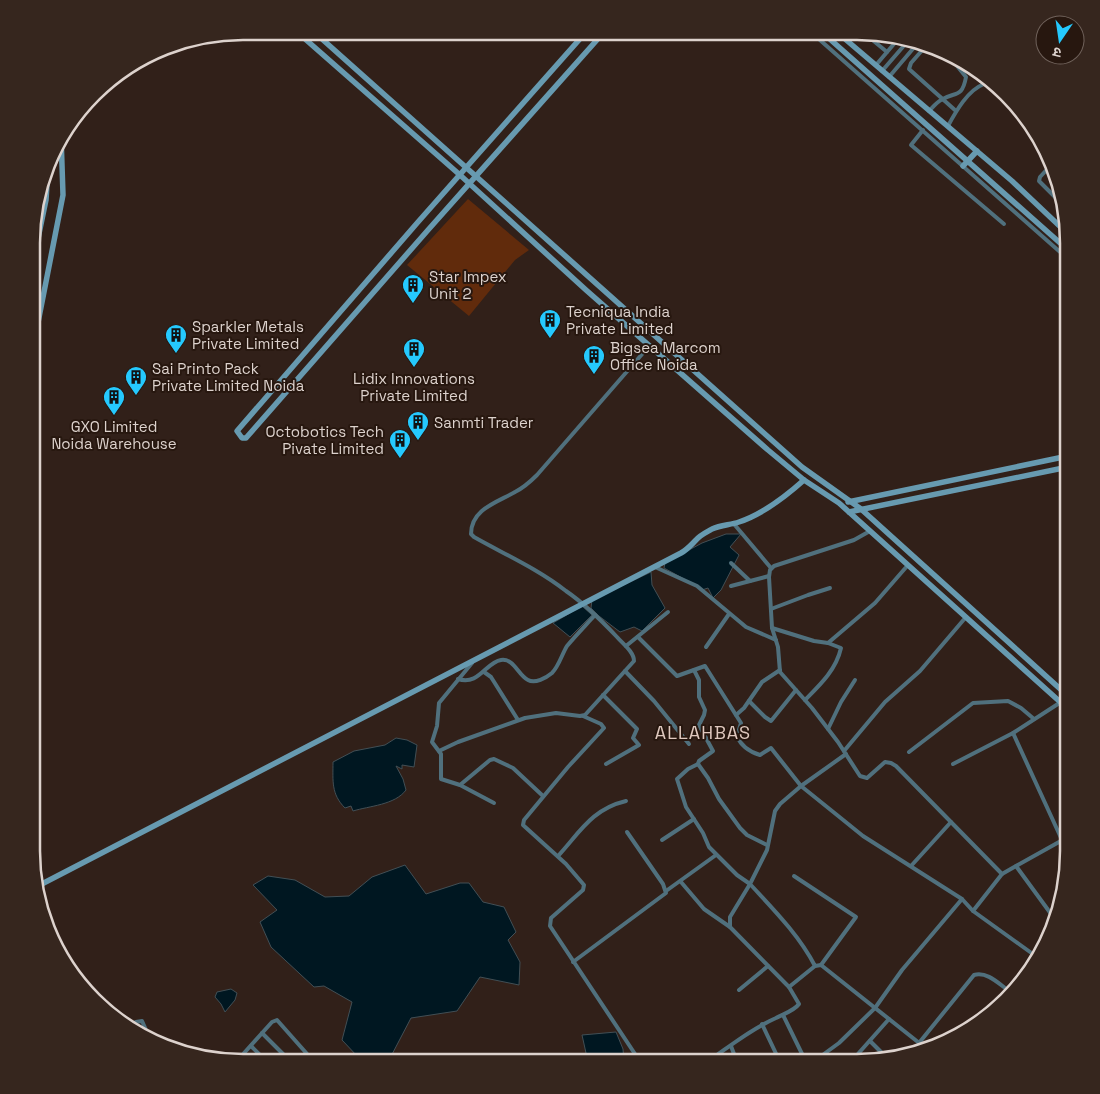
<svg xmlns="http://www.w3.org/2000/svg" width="1100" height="1094" font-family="'Space Grotesk','Noto Sans Devanagari',sans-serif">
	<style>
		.green { fill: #612b0c }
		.water { fill: #001721; stroke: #424f55 }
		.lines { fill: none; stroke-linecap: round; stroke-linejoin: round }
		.street { stroke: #50707d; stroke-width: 4 }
		.secondary { stroke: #679ab0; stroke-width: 5.5 }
		.labels { text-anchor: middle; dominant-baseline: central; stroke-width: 4; stroke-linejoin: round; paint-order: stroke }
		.poi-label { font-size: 15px; fill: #ddd2cd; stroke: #27170f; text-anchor: start }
		.quarter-label { font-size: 18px; letter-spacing: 1px; fill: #dfc8be; stroke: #27170f }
		.rim { fill: none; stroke: #ddd2cd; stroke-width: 2.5 }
	</style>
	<rect width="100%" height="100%" fill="#312019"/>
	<path class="green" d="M468,199L529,250L515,260L469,316L407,265Z"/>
	<g class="water">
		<path d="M726,534H741L730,547L739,555L721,590L713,598L708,588L702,590L684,579L664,568L665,563L702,543Z"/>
		<path d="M651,572L652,585L665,608L642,631L634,627L620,632L599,616L591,608L592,600Z"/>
		<path d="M582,606L592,615L570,637L553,623Z"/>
		<path d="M396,738L407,740L417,745L414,767L402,765V769L396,766L403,779L406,790C395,805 369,806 353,811L351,806L345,808C331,794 333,781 333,762L354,751L385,745Z"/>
		<path d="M405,865L426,894L460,883H469L483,902L504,907L516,932L508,940L520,962L519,985L480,977L457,1011L411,1018L388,1062H355L358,1057L342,1040L352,1002L324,986L314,987L271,947L260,922L277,910L253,885L268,876L295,880L325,897L349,896L372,877Z"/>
		<path d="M231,989L237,993L235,1000L225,1012L221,1004L215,997L217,992Z"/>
		<path d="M616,1032L623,1049L624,1062H588L582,1035Z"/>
	</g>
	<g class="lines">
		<g class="street">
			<path d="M812,33L1068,259"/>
			<path d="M864,33L887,52"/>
			<path d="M925,47L911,63L909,69L956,111"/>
			<path d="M876,65L899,38"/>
			<path d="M882,71L908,41"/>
			<path d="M889,77L917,44"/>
			<path d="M929,111C933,107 937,102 941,100C955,91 962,99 966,77L954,62V56"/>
			<path d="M948,126C956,111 968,90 984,84L988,85L1022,117L1025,114"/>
			<path d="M923,130L911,145L1004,224"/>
			<path d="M1052,164L1040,177L1039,181L1064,206"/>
			<path d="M734,524L771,568"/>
			<path d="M870,531L854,540L774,566L770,570L769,577L772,628L778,647L780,672L812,708L838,742L860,776L867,778L885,762L891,763L896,766L1002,874L1016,866"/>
			<path d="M731,563L750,581"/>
			<path d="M655,567L697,586L746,627L776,640"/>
			<path d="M731,586L769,576"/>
			<path d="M771,609L808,595L830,588"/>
			<path d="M772,628L814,641L828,643L841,648C836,670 820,685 805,700"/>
			<path d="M638,637L677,676L705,666L741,723L737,736C741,746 750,752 760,755L771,748L801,786L837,815L863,836L962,899L973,911L1037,957"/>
			<path d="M828,643L875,603L908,565"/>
			<path d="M626,646L668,612"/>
			<path d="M706,647L729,614"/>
			<path d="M472,663L439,703L437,726L432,742L441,754V779L460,785L490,760L494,759L513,768L543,796"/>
			<path d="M694,670L699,680V697L705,710L704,715L699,725L713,751L699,761L698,764L708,778L719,799L740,828L747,835L767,845"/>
			<path d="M625,671L654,701L689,744"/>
			<path d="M484,672L491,677L518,720"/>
			<path d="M458,679C479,686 486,662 501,660C514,658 518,675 528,680C535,684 546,678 552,673C559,666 562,654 567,646C576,635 586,625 595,615"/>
			<path d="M603,695L637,729L633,738L639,745L606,764"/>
			<path d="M749,701L765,717L771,721L796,690"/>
			<path d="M736,715L744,708L762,682L780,670"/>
			<path d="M583,716L601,724L604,728L568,767L524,820L523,825L566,864L584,885L583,890L551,918L550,926L639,1060"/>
			<path d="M828,729L841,702L855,680"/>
			<path d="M1013,733L1062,840"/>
			<path d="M439,751L458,742L525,718L556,713L580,716L585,715L634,661C634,652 623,644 617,637C601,620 585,604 566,591C538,569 504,554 474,537L471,534C471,509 498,502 515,492C523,488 530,482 537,475L650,345"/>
			<path d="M844,751L885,702L920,671L966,617"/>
			<path d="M909,752L973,703L1008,701L1021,708L1034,719"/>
			<path d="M846,754L801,786L780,804L775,811L767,850L750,884C773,909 799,935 815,966L821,965L928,1050"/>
			<path d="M698,764L688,769L677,779L686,807L703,833L709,847L737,875L750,884L730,917V927"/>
			<path d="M953,764L1013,733L1061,702"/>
			<path d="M460,785L494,803"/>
			<path d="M662,840L694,819"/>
			<path d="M558,856C580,832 592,809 626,801"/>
			<path d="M911,866L951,822"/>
			<path d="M794,876L856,917L821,965"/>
			<path d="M681,882L704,909L730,927L789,987L799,1004C794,1011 783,1014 776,1018C751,1029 729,1047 707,1062"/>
			<path d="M666,891L716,855"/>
			<path d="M973,911L1002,874"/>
			<path d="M1054,918L1016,866L1068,837"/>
			<path d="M573,962L666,893L663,884L627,832"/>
			<path d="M789,987L815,966"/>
			<path d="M739,990L768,966"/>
			<path d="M783,1015L806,1062"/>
			<path d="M762,1024L780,1062"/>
			<path d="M128,1027L136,1022L142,1021L150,1039"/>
			<path d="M262,1033L291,1062"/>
			<path d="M870,1041L888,1059"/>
			<path d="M919,1043L974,975C987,971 999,984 1009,991"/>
			<path d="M251,1046L267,1062"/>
			<path d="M731,1046L737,1062"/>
			<path d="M236,1062L272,1022L277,1020L308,1055L311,1062"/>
			<path d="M635,1062L642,1060L645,1062"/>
			<path d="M813,1062L839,1043L875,1008L902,970L962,899"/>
			<path d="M847,1062L857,1055L889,1019"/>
		</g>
		<g class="secondary">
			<path d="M296,31L460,175L586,290L768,450L804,480L839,503L1068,709"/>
			<path d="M313,31L802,467L861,509L1068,696"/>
			<path d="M586,32L418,222L237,431L242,438H246L428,230L604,32"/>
			<path d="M823,33L1068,250"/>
			<path d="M838,33L1012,181L1068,234"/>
			<path d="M963,166L977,151"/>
			<path d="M35,253L46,200L48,168"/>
			<path d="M35,338L63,195L61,135"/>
			<path d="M848,502L1068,456"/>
			<path d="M849,512L1068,467"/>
			<path d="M36,887L681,553C688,549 691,545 696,540C700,535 707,532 712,529C721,525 730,525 739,522C763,514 785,497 804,480"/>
		</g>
	</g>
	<defs>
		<g id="building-pin" transform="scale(1.125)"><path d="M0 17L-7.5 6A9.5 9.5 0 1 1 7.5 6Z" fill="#25c9fe" stroke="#27170f"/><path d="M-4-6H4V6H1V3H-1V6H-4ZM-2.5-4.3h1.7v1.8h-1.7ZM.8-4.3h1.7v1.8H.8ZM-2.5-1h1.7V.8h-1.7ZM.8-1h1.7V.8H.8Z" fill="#111"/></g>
	</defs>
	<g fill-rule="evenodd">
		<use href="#building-pin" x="413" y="285"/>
		<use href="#building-pin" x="550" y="320"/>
		<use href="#building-pin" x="176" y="335"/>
		<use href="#building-pin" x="414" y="349"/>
		<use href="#building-pin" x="594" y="356"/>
		<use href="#building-pin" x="136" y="377"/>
		<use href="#building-pin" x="114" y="397"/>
		<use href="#building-pin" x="418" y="422"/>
		<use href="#building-pin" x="400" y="440"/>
	</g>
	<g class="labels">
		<g class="poi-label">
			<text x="429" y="276">Star Impex<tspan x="429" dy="17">Unit 2</tspan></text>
			<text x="566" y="311">Tecniqua India<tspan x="566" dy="17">Private Limited</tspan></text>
			<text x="192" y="326">Sparkler Metals<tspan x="192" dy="17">Private Limited</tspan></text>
			<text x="610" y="347">Bigsea Marcom<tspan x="610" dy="17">Office Noida</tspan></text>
			<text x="152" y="368">Sai Printo Pack<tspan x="152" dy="17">Private Limited Noida</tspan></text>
			<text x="414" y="378" text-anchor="middle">Lidix Innovations<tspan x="414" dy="17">Private Limited</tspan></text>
			<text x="434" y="422">Sanmti Trader</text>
			<text x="114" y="426" text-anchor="middle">GXO Limited<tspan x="114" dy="17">Noida Warehouse</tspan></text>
			<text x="384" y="431" text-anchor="end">Octobotics Tech<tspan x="384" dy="17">Pivate Limited</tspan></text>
		</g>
		<g class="quarter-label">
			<text x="703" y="732">ALLAHBAS</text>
		</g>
	</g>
	<path d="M0 0H1100V1094H0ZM243 40H857A203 203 0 0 1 1060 243V851A203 203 0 0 1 857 1054H243A203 203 0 0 1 40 851V243A203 203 0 0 1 243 40Z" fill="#36261e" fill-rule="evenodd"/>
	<path class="rim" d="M243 40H857A203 203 0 0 1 1060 243V851A203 203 0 0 1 857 1054H243A203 203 0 0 1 40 851V243A203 203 0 0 1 243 40Z"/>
	<g transform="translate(1060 40) rotate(193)"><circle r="24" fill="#27170f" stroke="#70625b"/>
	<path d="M0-4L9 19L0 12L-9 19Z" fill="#25c9fe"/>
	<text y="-8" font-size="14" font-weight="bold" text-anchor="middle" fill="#ddd2cd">उ</text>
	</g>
</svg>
